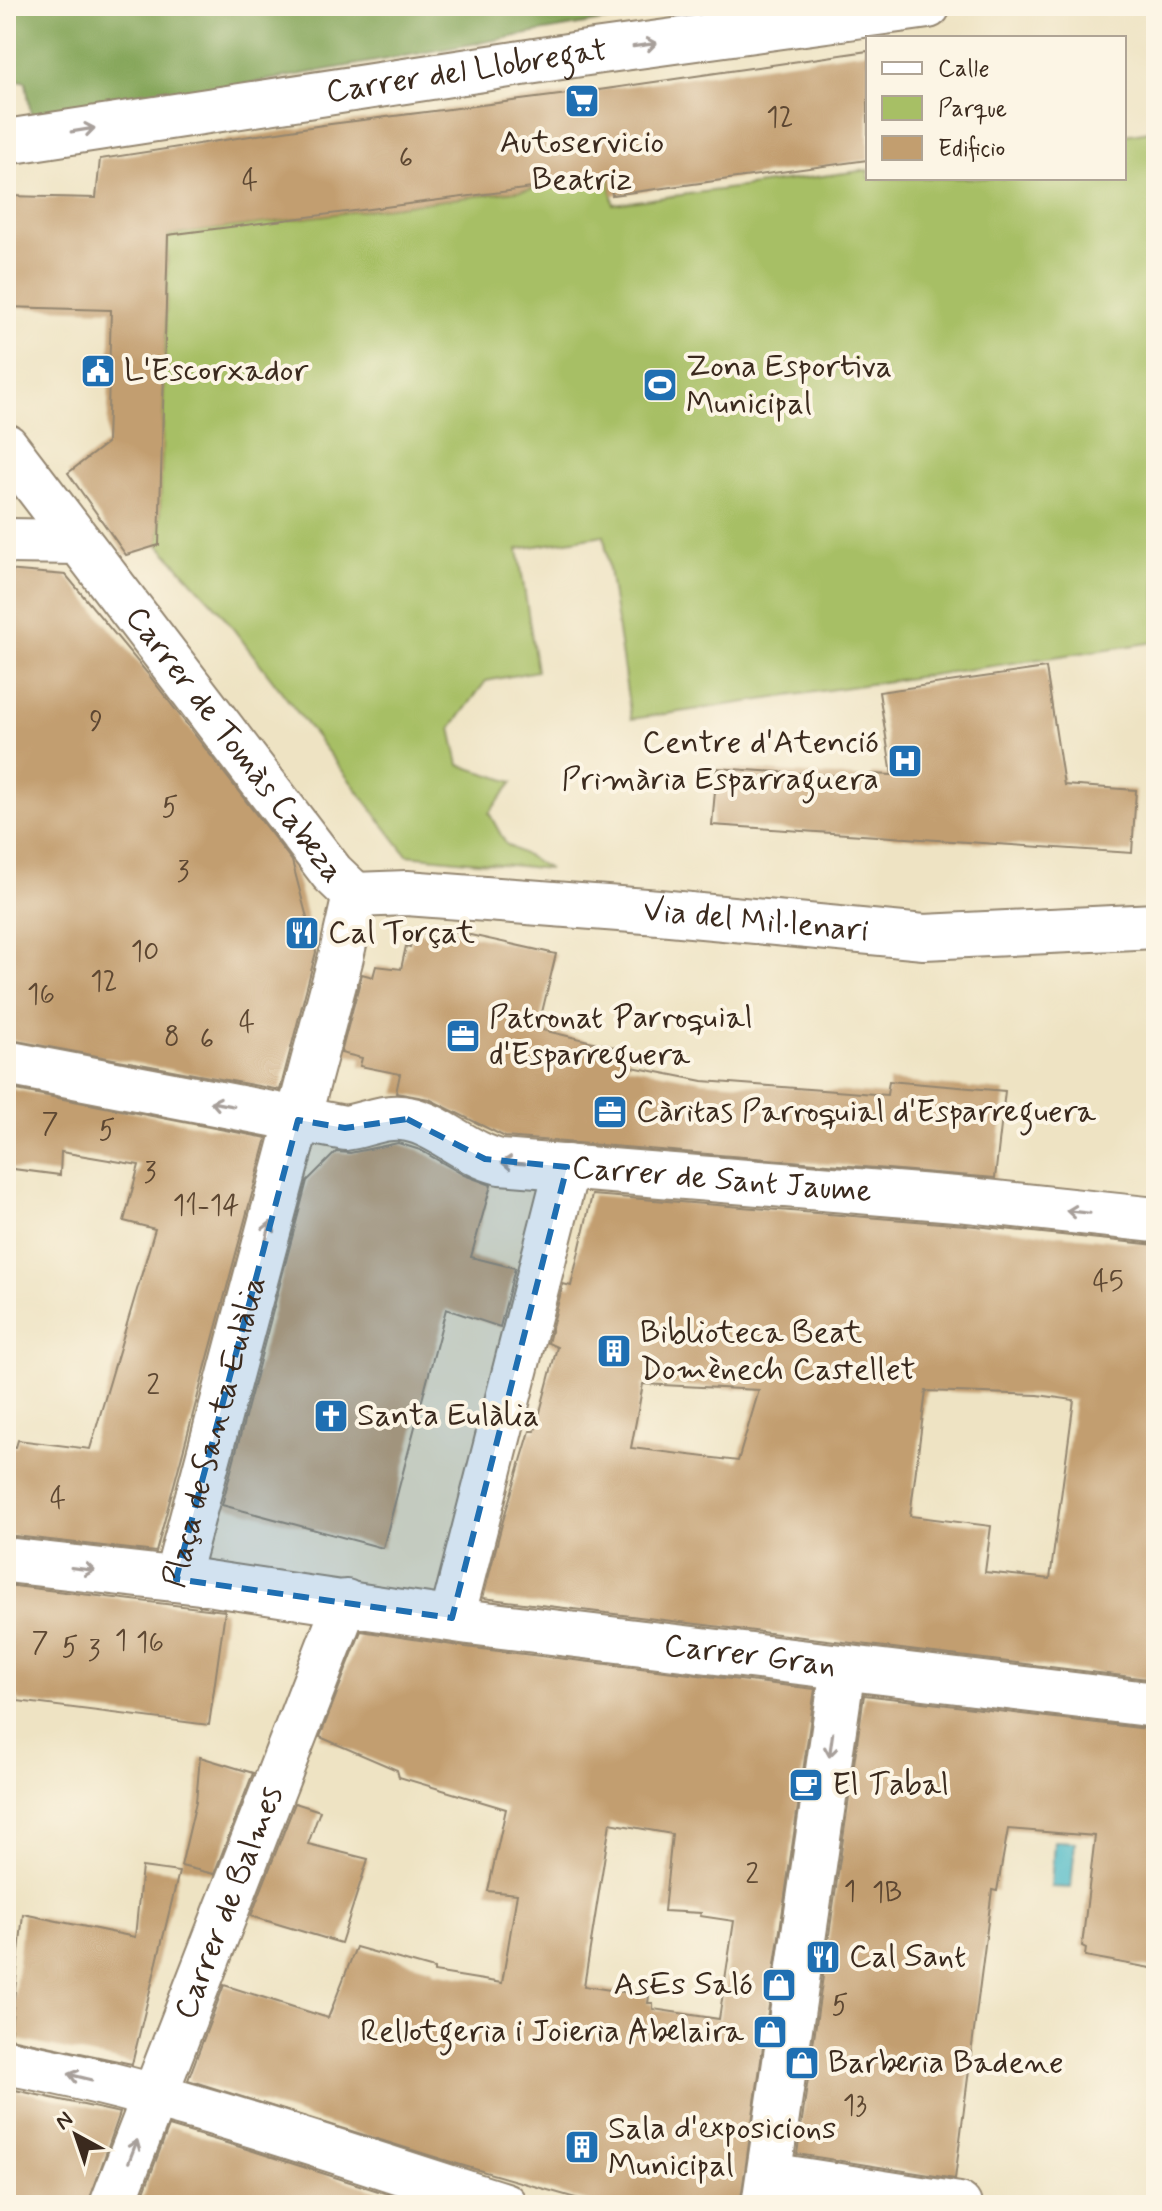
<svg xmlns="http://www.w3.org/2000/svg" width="1162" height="2211" font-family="Mynerve,sans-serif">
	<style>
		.green { fill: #a7bf65; stroke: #717442; stroke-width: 2 }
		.forest { fill: #85a65a; stroke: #60683c; stroke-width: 2 }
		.water { fill: #4cb9c7; stroke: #447272; stroke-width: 2 }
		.building { fill: #c29e6f; fill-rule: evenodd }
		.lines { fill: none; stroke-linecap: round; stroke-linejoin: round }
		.minor-casing { stroke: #948670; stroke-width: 48 }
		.minor { stroke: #fff; stroke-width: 44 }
		.oneway { stroke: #a79f9a }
		.marked { fill: #1f6fb2; fill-opacity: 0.2; stroke: #1f6fb2; stroke-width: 6; stroke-dasharray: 16 10; stroke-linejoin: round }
		.labels { text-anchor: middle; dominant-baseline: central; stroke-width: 8; stroke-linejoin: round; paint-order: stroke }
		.number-label { font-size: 28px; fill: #5d4732 }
		.street-label { font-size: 32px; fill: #3b2a1e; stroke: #fcf5e5 }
		.poi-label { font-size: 32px; fill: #3b2a1e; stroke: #fcf5e5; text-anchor: start }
	</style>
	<rect width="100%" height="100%" fill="#fcf5e5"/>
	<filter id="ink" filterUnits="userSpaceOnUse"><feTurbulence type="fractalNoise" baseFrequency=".0125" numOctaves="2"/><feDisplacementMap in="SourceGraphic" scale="16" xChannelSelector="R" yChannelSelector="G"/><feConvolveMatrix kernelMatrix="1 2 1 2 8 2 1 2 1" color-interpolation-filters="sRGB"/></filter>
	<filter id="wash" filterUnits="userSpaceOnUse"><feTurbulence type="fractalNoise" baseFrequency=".006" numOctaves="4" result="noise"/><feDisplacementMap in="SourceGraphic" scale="32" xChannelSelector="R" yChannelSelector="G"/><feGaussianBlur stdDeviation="1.8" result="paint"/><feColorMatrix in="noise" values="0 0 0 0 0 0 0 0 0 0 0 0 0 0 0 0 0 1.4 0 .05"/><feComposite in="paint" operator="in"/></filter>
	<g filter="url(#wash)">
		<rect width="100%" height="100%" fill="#eee3c3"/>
		<path class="green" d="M1156,130V642L631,719L604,535L518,549L537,671L486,681L451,728L459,765L513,782L489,813L506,844L549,869L407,855L218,609L159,545L168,235L610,179L613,204L868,170V178H1124V135Z"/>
		<path class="forest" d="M6,6H687L32,122L26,82L6,77Z"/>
		<path class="water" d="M1054,1841L1075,1842L1071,1888L1051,1887Z"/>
		<g id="blocks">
			<g class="building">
				<path d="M868,51V160L612,195L610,178L168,235L159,545L126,555L68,473L107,443L111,310L6,307V196L96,198L100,159L323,125L599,90Z"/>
				<path d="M6,570L66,575L148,674L292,861L316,952L280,1090L6,1039V886L12,849L6,847Z"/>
				<path d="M1046,668L1064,785L1136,790L1132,853L712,825L717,768L871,778V774L892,775L879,692Z"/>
				<path d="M434,927L556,954L538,1029L631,1051L627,1066L703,1081L887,1095L889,1081L1005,1091L995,1178L505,1137L429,1099L396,1093L400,1074L360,1066L362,1058L341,1053L362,974L373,977L376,966L401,969L406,946L410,947L414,931L432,935Z"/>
				<path d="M6,1088L267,1138L156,1552L6,1535V1445L16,1447L18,1440L90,1449L155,1229L124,1221L139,1165L61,1152L60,1175L6,1168Z"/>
				<path d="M398,1143L420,1150L464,1175L491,1185L471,1257L515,1268L500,1327L446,1309L383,1548L222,1505L307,1181L336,1152L350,1153Z"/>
				<path d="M592,1195L966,1225L1156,1245V1680L483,1598L502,1524L530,1431H535L557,1347L548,1343L563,1284L571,1286ZM643,1384L759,1390L738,1461L631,1448ZM926,1391L1038,1395L1074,1400L1050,1579L985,1572L991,1526L910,1516Z"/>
				<path d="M6,1585L225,1611L209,1725L17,1701L18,1698L6,1697Z"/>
				<path d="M361,1631L466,1647L815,1689L740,2205H600L454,2163L188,2080L224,1985L328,2018L356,1947L434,1969V1972L502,1983L517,1894L488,1891L506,1809L399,1777L397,1770L320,1737ZM610,1823L672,1834L664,1911L701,1913L700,1916L734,1921L719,2019L653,2009V2003H648L649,1996L584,1986Z"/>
				<path d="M864,1695L1156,1730V1969L1085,1956L1086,1948L1082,1946L1095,1836L1008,1829L997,1891L992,1890L955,2179L797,2154Z"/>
				<path d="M200,1757L253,1773L214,1874L181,1866L196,1802Z"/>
				<path d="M295,1803L320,1811L308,1844L368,1859L341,1943L251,1916Z"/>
				<path d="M142,1867L179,1872L132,2064L10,2038L23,1914L135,1937Z"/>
				<path d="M6,2088L120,2113L88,2205H6Z"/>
				<path d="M169,2126L250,2150L422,2205H139Z"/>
			</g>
		</g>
	</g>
	<g filter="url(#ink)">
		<use href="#blocks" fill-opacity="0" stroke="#948670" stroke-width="2"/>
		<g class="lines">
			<g class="minor-casing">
				<g id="minor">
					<path id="s1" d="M6,142L587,53L928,6"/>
					<path id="s2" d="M6,446L332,873L355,895"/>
					<path d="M6,541L79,542"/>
					<path id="s3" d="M355,895L407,893L659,912L924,937L1156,926"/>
					<path id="s4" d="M6,1063L345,1128C366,1125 386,1114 408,1119C440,1125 466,1154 500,1162L968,1200L1156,1220"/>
					<path id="s5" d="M6,1560L200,1582L469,1622L1156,1705"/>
					<path id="s6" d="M176,1579L341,957L355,895"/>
					<path d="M452,1618L567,1167"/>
					<path d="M6,2062C175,2093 340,2154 504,2205"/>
					<path d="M769,2175L959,2205"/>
					<path id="s7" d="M112,2205L346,1602"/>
					<path d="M764,2205L843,1668"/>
				</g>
			</g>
			<use href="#minor" class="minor"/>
		</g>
		<defs><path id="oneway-shaft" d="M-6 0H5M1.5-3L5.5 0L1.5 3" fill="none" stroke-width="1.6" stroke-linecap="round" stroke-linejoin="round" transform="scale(2)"/></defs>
		<g class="oneway">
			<use href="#oneway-shaft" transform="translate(645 45) rotate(-8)"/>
			<use href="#oneway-shaft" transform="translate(83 130) rotate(-9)"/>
			<use href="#oneway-shaft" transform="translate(222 1104) rotate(-169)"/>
			<use href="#oneway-shaft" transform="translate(513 1163) rotate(-176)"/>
			<use href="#oneway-shaft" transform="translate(1078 1212) rotate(-174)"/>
			<use href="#oneway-shaft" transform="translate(268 1233) rotate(-75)"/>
			<use href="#oneway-shaft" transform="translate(83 1569) rotate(7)"/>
			<use href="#oneway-shaft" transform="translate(831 1745) rotate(98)"/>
			<use href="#oneway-shaft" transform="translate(80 2077) rotate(-166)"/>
			<use href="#oneway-shaft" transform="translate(133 2151) rotate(-69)"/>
		</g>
	</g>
	<path class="marked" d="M407,1119L485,1159L567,1167L452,1618L176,1579L298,1120L345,1128Z"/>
	<defs>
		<g id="supermarket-square" transform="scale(1.8)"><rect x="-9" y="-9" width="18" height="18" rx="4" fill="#1f6fb2" stroke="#fcf5e5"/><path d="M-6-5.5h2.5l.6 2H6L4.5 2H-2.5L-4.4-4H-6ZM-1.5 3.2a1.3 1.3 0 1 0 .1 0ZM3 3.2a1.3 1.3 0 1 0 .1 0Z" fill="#fff"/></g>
		<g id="civic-square" transform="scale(1.8)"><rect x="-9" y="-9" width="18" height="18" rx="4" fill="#1f6fb2" stroke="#fcf5e5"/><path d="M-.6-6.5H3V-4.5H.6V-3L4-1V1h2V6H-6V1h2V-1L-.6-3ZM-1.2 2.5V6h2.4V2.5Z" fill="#fff"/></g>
		<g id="stadium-square" transform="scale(1.8)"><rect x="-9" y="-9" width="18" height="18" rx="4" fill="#1f6fb2" stroke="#fcf5e5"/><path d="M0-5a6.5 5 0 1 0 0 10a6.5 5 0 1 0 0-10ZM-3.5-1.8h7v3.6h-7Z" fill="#fff"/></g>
		<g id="hospital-square" transform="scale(1.8)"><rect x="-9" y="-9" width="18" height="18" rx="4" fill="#1f6fb2" stroke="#fcf5e5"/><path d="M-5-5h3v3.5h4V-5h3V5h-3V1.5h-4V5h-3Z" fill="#fff"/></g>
		<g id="restaurant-square" transform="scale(1.8)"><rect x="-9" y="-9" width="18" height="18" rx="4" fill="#1f6fb2" stroke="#fcf5e5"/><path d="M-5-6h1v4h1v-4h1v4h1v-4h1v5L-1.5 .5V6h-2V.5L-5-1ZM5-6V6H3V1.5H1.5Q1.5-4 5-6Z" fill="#fff"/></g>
		<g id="office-square" transform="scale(1.8)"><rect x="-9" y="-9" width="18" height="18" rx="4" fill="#1f6fb2" stroke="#fcf5e5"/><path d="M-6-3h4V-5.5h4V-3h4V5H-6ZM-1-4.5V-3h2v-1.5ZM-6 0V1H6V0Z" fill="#fff"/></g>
		<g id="building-square" transform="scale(1.8)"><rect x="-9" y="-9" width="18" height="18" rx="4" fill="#1f6fb2" stroke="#fcf5e5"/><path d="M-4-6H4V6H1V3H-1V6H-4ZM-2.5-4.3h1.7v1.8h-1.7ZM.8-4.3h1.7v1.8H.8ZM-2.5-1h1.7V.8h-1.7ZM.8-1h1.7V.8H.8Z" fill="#fff"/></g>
		<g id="church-square" transform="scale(1.8)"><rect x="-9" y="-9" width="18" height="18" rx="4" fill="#1f6fb2" stroke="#fcf5e5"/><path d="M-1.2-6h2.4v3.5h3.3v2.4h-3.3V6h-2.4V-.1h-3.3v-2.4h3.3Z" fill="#fff"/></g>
		<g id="cafe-square" transform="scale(1.8)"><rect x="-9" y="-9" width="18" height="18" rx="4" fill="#1f6fb2" stroke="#fcf5e5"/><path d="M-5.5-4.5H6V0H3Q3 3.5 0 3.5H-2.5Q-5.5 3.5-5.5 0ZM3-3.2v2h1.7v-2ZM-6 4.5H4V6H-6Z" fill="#fff"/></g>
		<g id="shop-square" transform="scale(1.8)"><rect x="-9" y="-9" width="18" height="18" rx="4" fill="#1f6fb2" stroke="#fcf5e5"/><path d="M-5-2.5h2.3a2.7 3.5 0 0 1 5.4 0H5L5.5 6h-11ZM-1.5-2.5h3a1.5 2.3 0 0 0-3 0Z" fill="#fff"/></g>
	</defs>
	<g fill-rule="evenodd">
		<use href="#supermarket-square" x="582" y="101"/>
		<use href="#civic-square" x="98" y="371"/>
		<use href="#stadium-square" x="660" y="385"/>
		<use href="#hospital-square" x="905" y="761"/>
		<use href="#restaurant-square" x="302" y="933"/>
		<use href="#office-square" x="463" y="1036"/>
		<use href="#office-square" x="610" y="1112"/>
		<use href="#building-square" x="614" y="1351"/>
		<use href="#church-square" x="331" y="1416"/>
		<use href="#cafe-square" x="806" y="1785"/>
		<use href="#restaurant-square" x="823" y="1957"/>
		<use href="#shop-square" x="779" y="1985"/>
		<use href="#shop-square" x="770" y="2032"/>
		<use href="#shop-square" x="802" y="2063"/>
		<use href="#building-square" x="582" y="2147"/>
	</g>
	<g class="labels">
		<g class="number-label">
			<text x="780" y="118">12</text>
			<text x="406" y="159">6</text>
			<text x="250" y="181">4</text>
			<text x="96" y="722">9</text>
			<text x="170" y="808">5</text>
			<text x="183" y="872">3</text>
			<text x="145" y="952">10</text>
			<text x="104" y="982">12</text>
			<text x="41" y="995">16</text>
			<text x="247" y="1023">4</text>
			<text x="172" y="1037">8</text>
			<text x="207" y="1040">6</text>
			<text x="50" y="1124">7</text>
			<text x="107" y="1131">5</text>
			<text x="150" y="1173">3</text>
			<text x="206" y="1206">11-14</text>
			<text x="1108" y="1282">45</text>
			<text x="153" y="1386">2</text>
			<text x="58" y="1499">4</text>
			<text x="121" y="1641">1</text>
			<text x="40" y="1643">7</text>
			<text x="150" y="1643">16</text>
			<text x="70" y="1648">5</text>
			<text x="94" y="1651">3</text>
			<text x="752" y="1875">2</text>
			<text x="850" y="1892">1</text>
			<text x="887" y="1893">1B</text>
			<text x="840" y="2006">5</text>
			<text x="855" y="2106">13</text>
		</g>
		<g class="street-label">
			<text stroke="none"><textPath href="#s1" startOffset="466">Carrer del Llobregat</textPath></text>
			<text stroke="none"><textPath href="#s2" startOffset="376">Carrer de Tomàs Cabeza</textPath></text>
			<text stroke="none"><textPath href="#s3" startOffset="402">Via del Mil·lenari</textPath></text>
			<text stroke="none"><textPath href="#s4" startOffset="734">Carrer de Sant Jaume</textPath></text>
			<text stroke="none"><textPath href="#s6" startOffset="152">Plaça de Santa Eulàlia</textPath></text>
			<text stroke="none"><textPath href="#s5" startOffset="750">Carrer Gran</textPath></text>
			<text stroke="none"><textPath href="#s7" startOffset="324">Carrer de Balmes</textPath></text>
		</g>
		<g class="poi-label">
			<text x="582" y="143" text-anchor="middle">Autoservicio<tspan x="582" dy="37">Beatriz</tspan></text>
			<text x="686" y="367">Zona Esportiva<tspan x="686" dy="37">Municipal</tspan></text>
			<text x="124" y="371">L'Escorxador</text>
			<text x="879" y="743" text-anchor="end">Centre d'Atenció<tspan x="879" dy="37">Primària Esparraguera</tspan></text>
			<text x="328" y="933">Cal Torçat</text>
			<text x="489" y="1018">Patronat Parroquial<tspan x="489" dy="37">d'Esparreguera</tspan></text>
			<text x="636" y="1112">Càritas Parroquial d'Esparreguera</text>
			<text x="640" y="1333">Biblioteca Beat<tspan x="640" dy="37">Domènech Castellet</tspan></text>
			<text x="357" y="1416">Santa Eulàlia</text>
			<text x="832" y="1785">El Tabal</text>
			<text x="849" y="1957">Cal Sant</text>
			<text x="753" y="1985" text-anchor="end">AsEs Saló</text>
			<text x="744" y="2032" text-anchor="end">Rellotgeria i Joieria Abelaira</text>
			<text x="828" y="2063">Barberia Badene</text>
			<text x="608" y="2129">Sala d'exposicions<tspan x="608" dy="37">Municipal</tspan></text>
		</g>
	</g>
	<rect width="1162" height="2211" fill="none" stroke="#fcf5e5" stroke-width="32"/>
	<rect x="866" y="36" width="260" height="144" fill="#fcf5e5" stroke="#afa495" stroke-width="2"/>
	<rect x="882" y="62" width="40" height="12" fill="#ffffff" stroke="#afa495" stroke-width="2"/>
	<text x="938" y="76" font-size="24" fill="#3b2a1e">Calle</text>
	<rect x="882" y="96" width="40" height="24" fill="#a7bf65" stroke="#afa495" stroke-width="2"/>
	<text x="938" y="116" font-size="24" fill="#3b2a1e">Parque</text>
	<rect x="882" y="136" width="40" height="24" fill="#c29e6f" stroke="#afa495" stroke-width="2"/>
	<text x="938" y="156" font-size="24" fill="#3b2a1e">Edificio</text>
	<g transform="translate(76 2135) rotate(320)" stroke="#fcf5e5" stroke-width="6" paint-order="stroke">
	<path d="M0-6L14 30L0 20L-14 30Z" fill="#3b2a1e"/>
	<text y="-12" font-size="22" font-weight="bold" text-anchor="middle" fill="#3b2a1e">N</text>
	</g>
</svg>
